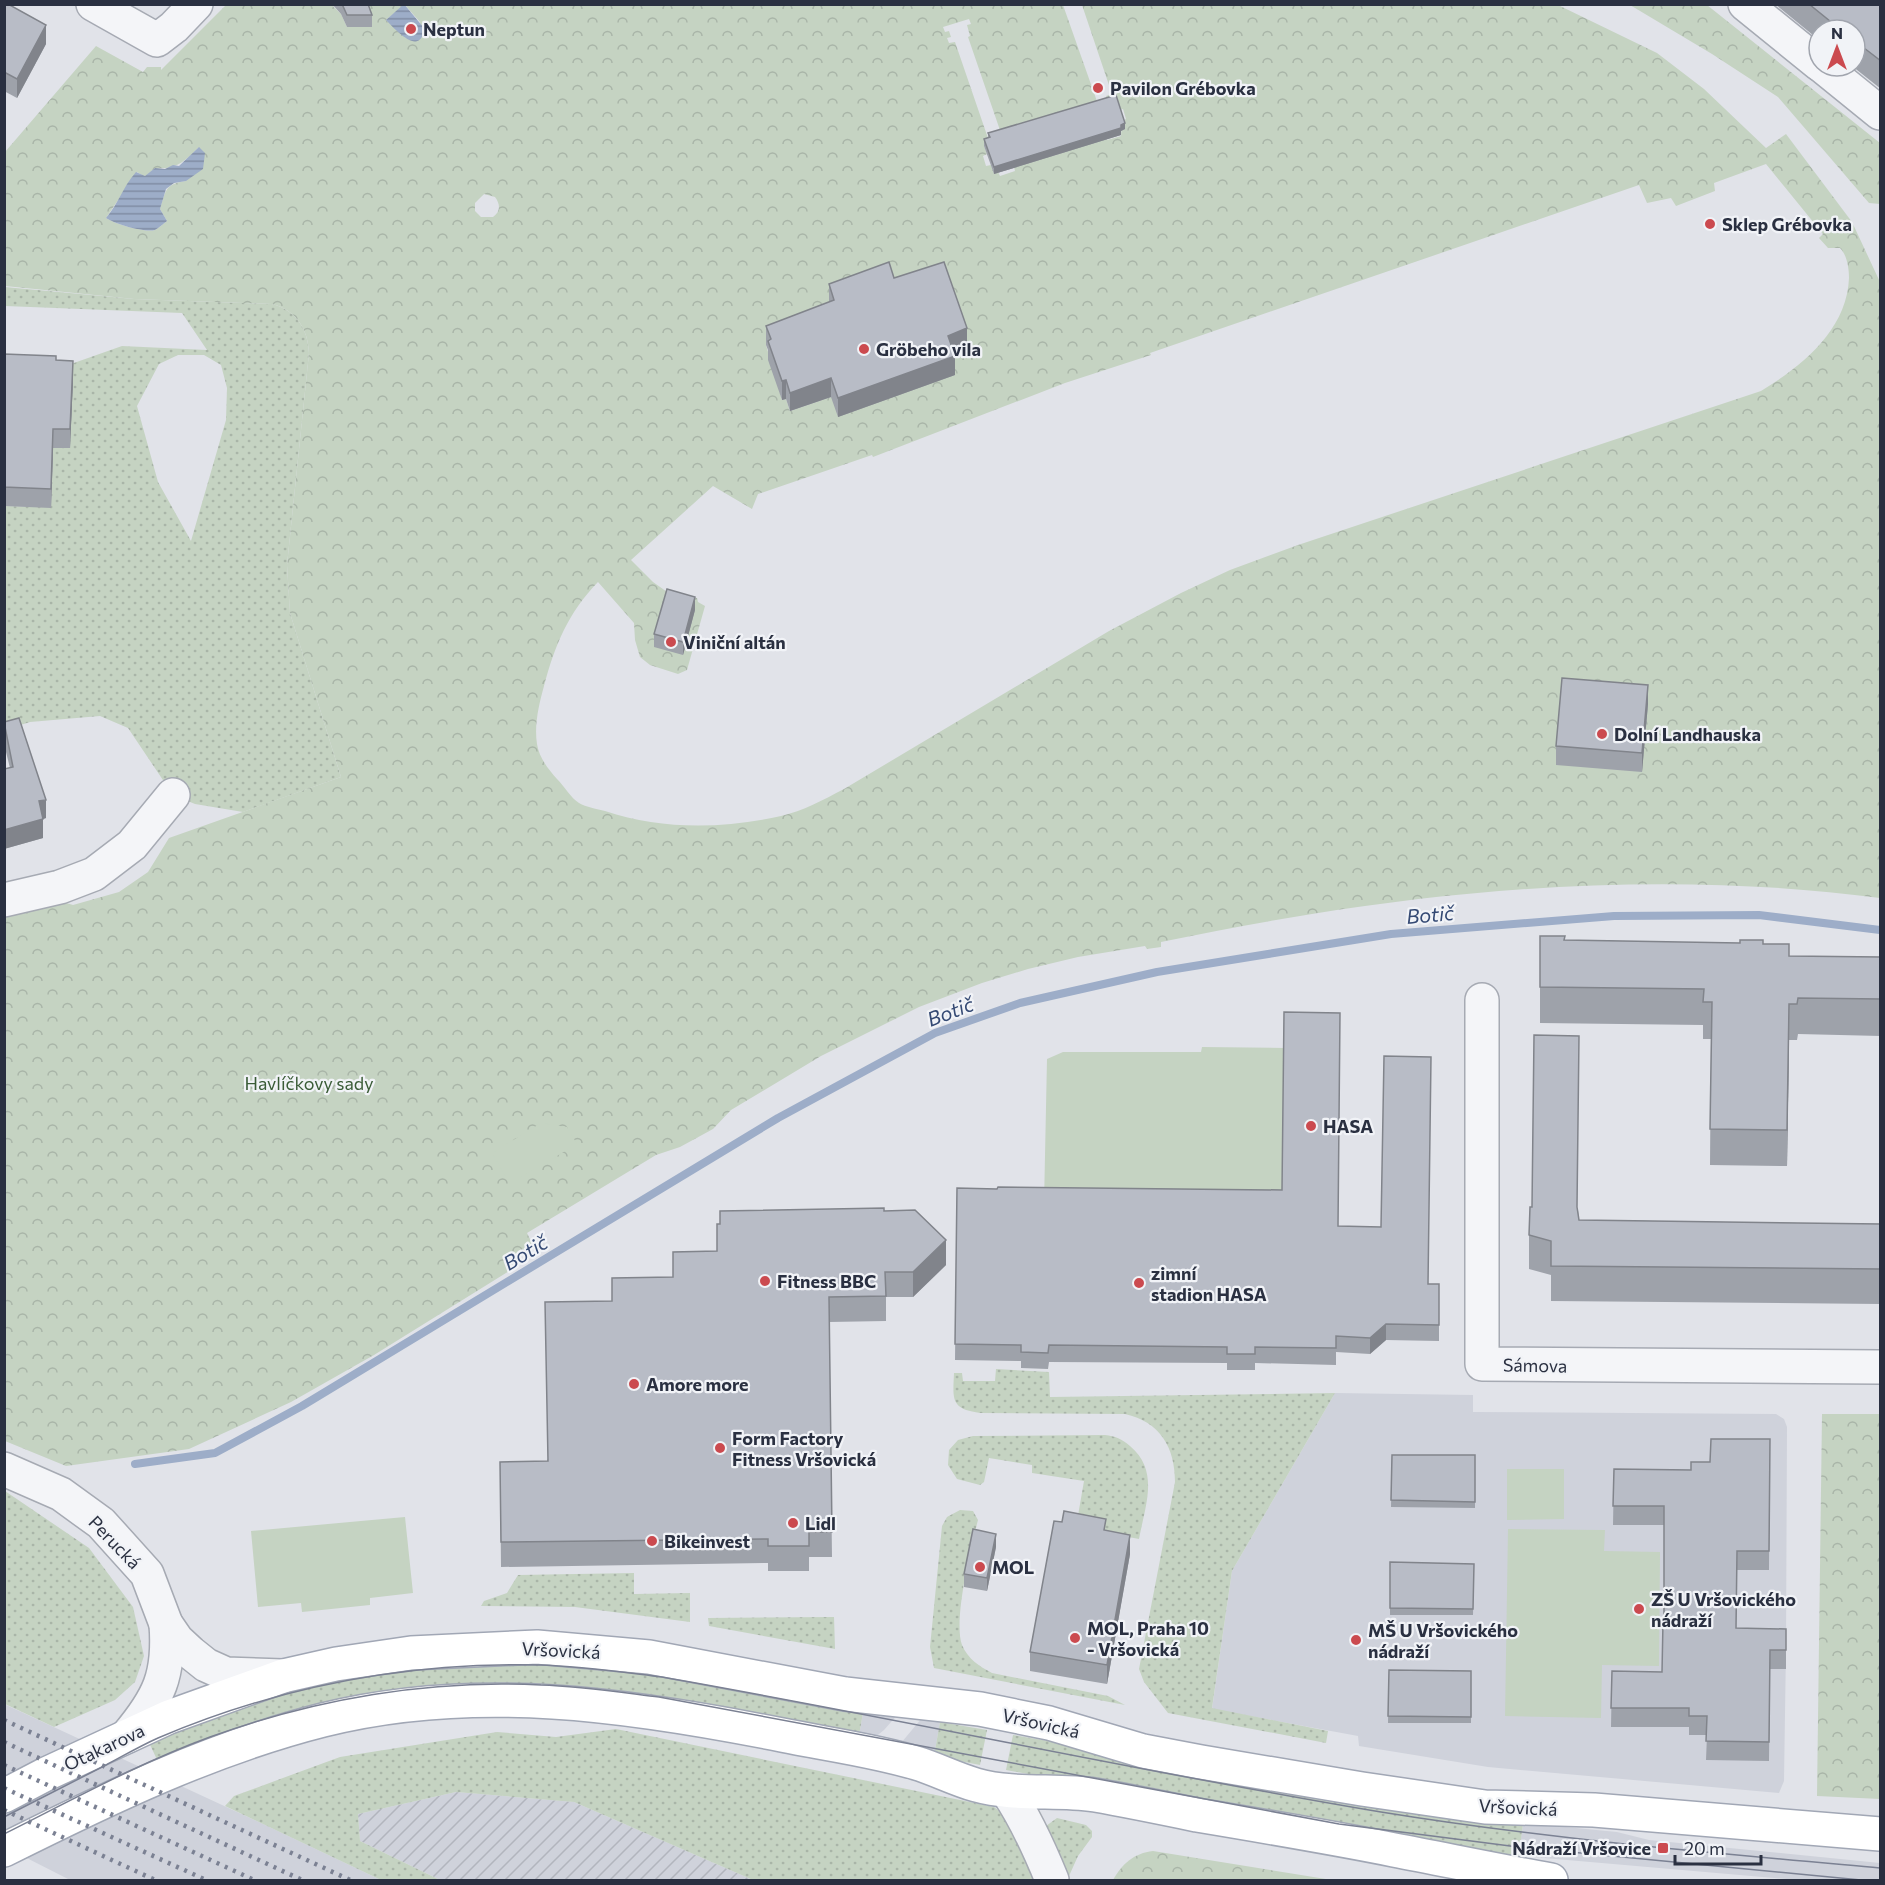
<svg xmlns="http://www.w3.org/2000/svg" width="1885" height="1885" font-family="Commissioner,sans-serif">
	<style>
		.built { fill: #cfd2db }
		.industrial { fill: url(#industrial-furrows) }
		.grass { fill: url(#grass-dots); fill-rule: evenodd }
		.park { fill: url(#park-crowns); fill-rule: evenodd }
		.pitch { fill: #c5d3c2 }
		.water { fill: url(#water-rules) }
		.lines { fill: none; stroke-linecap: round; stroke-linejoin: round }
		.stream { stroke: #9dadc8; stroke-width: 8 }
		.minor-casing { stroke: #a6aab3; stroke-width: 36 }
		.major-casing { stroke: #a1a7b5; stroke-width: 36 }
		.minor { stroke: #f4f5f8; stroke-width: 33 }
		.major { stroke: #fff; stroke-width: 33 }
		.tram { stroke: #7b8193; stroke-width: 1.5 }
		.rail { stroke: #7b8193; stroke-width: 4.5; stroke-dasharray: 3 6; stroke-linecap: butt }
		.wall { fill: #9ea2aa }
		.shaded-wall { fill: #81848b }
		.building { fill: #b8bcc6; stroke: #81848b; stroke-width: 1.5 }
		.poi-dot { fill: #cb4a4f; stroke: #f1f3f7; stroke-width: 2 }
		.labels { text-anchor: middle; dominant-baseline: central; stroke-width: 4.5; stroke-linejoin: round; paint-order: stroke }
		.poi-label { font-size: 18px; font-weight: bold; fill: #2a3041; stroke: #f1f3f7; text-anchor: start }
		.park-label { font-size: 18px; fill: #3a5c37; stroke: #f1f3f7 }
		.street-label { font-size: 18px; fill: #2a3041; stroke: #f1f3f7 }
		.water-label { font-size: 20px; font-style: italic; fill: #354a74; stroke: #f1f3f7 }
	</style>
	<defs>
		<pattern id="industrial-furrows" width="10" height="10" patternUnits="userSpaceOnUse" patternTransform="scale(1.5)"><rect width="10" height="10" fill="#cfd2db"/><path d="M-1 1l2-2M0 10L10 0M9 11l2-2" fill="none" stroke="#b2b5bd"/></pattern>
		<pattern id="grass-dots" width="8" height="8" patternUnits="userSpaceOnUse" patternTransform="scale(1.5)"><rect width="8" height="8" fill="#c5d3c2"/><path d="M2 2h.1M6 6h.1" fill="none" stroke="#a9b5a8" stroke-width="1.8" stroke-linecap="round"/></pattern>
		<pattern id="park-crowns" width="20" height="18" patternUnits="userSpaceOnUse" patternTransform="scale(1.5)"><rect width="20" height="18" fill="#c5d3c2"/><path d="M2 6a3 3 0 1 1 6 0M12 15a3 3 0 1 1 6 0" fill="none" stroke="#a9b5a8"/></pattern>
		<pattern id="water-rules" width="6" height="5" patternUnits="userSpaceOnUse" patternTransform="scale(1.5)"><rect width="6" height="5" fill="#9dadc8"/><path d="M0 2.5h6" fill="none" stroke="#808da4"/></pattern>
	</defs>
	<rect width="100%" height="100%" fill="#e1e3e9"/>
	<g class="built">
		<path d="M1335,1393L1473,1395V1412L1776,1414L1784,1419L1787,1427L1786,1648L1784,1781L1779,1793L1488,1767L1359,1746L1358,1736L1212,1709L1232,1571Z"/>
		<path d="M4,1704L261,1823L381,1880H70L5,1847Z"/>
		<path d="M864,1707L898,1714L884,1730L869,1742L858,1741Z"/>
		<path d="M922,1718L940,1722L934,1756L896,1749Z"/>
		<path d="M1523,1823L1617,1832L1649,1840L1880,1863V1880H1798L1521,1856L1519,1855Z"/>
	</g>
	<path class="industrial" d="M456,1792L574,1802L753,1880H440L360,1841L358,1814Z"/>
	<g class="grass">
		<path d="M5,287L134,299L272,304C296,310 308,329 309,353L287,565L290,613L341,777L243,812L195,804L173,795L128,728L100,716L30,722L5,730V506L51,507L53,448H70L71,364L122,346L207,350L182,313L5,306ZM178,355H204L221,365L227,388L226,420L191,541L158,482L137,406L159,364Z"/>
		<path d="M996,1369L1049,1372L1050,1397L1335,1393L1232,1571L1212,1708L1328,1731L1326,1743L1168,1713L1144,1682L1139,1669L1175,1482C1175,1447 1160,1422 1125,1414L980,1413C950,1409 953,1399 954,1373H962L963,1381H995Z"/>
		<path d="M973,1436L1105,1435C1115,1436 1122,1439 1130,1446C1160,1471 1145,1506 1139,1539L1076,1527L1084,1481L1032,1473V1465L989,1458L984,1482L980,1485L957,1479L948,1465L949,1450L958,1440Z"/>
		<path d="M5,1491L89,1548L133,1607L144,1656L135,1682L115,1700L54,1727L5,1704Z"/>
		<path d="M960,1510L973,1511L978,1520C971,1547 953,1621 962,1645C968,1659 979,1666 992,1673L1108,1696L1125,1705L934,1668L930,1647L942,1526L947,1517Z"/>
		<path d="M634,1573V1594L690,1593V1622L575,1607L481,1606L484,1601L507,1593L518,1575Z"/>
		<path d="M834,1617L835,1649L709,1626L708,1618Z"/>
		<path d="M429,1663H597L864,1707L858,1741L540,1691L159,1764L146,1736L259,1694Z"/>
		<path d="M940,1722L987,1730L980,1765L934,1756Z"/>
		<path d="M616,1729L994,1807C1019,1823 1026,1854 1036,1880H753L574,1802L456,1792L358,1814L360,1841L440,1880H381L225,1806L234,1796L340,1757L497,1732L556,1737Z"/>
		<path d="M1013,1735L1523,1823L1518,1864L1006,1770Z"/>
		<path d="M1057,1818L1086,1825L1092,1831V1837L1078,1856L1069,1876L1064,1874L1048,1836L1046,1826Z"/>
	</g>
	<g class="park">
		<path d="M226,5H332L341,14L347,27H359L370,23L346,5H404L386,20L414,41L420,38V22L405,5H1063L1099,107L1003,139L968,37L970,36L967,25L971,24L969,19L943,27L945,32L949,31L951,37L947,38L949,43L955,42L990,144L984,146L987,154L983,156L986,166L991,165L994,173L998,172L1000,176L1015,171L1014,167L1051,152L1053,156L1105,136L1107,140L1121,136L1122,121L1126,119L1123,109L1119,110L1108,104L1106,96L1112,94L1082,5H1558L1657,53L1704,89L1766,148L1786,134L1852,222L1880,282V898C1693,873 1498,884 1312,914C1261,922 1211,932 1161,942V947L1147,949L1145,946L1078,957L1028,969L982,983L919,1007L821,1056L731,1110L713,1129L680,1147L656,1155L527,1233L533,1245L515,1258L514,1268L374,1355L291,1402L189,1449L66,1466L5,1441V913L53,899L73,905L119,892L148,872L169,838L341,777L290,613L287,565L309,353C308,329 296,310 272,304L134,299L5,286V152L96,46L143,72L147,67H161V70ZM199,147L186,181C165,184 166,190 160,209L167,221C164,223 159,228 155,230C145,233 115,224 106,218L137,172L145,177L155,168C176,170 185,161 199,147ZM1766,164L1823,234L1819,238L1828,248H1840C1847,255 1849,268 1849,278C1847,330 1802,366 1761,391L1298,545L1230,570L1181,593L1109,631L844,789C823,800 803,811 781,816C723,829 661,830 605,811C597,809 586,807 579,803C571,798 564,786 557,779C549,770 539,758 537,744C534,725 539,704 544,686C555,645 568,613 598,582L634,623L635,640L640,657L650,665L678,674L687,670L705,606L698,602L697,598L674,592L670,594L653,582L631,560L713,486L752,509L758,494L872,455L873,457L1065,383L1151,355L1150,353L1639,185L1647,203L1671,198L1676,206L1715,191L1714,183ZM484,194L495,197C501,205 500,212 493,217H481L475,211V203ZM766,345L955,375L831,397L790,411L786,399L782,400Z"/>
		<path d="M1630,5H1707L1880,143V204L1869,203L1778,97L1712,54Z"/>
		<path d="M1822,1414H1880V1799L1817,1796Z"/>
		<path d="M1153,1851L1332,1880H1113C1122,1864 1134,1853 1153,1851Z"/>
	</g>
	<g class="pitch">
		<path d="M1202,1047L1285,1048L1282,1206L1044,1204L1047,1059L1063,1052H1201Z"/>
		<path d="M541,1123L567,1127L577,1144L510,1184L492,1153Z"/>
		<path d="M1564,1469V1519L1507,1520V1469Z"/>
		<path d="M405,1517L413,1593L370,1598V1605L302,1612L301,1603L258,1607L251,1531Z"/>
		<path d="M1508,1529L1605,1530L1604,1551L1660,1552L1659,1666L1602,1665L1601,1718L1505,1716Z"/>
	</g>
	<g class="water">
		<path d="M404,4L424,28C421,59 394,28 386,20Z"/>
		<path d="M199,147L205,153L203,169L186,181L174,183L166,189L160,209L167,221C164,223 159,228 155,230C145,233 115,224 106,218C119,203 122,188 136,172L145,176L155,168L165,169L173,165L179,166Z"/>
	</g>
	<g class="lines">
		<path class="stream" d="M135,1464L215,1453L302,1406L778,1118L935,1033L1020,1003L1157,972L1391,934L1614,916L1759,915L1880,930"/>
		<g class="minor-casing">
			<g id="minor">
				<path d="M93,4L157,40L174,27L196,4"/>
				<path d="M1745,4L1819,64"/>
				<path d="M1822,66L1880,113"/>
				<path d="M4,900L60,887L94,874L132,845L173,795"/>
				<path d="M1482,1000V1364L1880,1367"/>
				<path d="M4,1469L61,1494L101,1523L147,1574L166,1624L177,1640L191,1653L206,1665L226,1674L283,1676"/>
				<path d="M127,1736C159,1698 170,1675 166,1624"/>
				<path d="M1007,1791C1026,1819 1039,1848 1052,1880"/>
			</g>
		</g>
		<g class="major-casing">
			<g id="major">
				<path d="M4,1796L46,1774L169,1717L283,1676L336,1664L411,1653L537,1647L649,1657L845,1694L980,1709L1049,1723L1143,1751L1201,1762L1362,1789L1485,1807L1594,1810L1880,1834"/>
				<path d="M4,1850C106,1799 212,1748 323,1720C475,1682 631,1705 782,1735C826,1744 873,1750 916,1763C936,1769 955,1779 976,1785C1015,1796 1056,1789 1095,1795C1129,1801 1163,1808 1197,1815C1263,1826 1329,1837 1394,1850C1447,1860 1499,1871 1551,1880"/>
			</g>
		</g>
		<use href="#minor" class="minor"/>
		<use href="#major" class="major"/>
		<g class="tram">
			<path d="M4,1817C38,1800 72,1782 106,1765C123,1756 140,1746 158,1738C280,1686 408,1662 540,1665C581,1666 621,1672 662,1677C902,1719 1141,1772 1381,1812C1547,1839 1714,1853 1880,1868"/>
			<path d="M4,1834C72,1800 139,1763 210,1737C315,1699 430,1679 541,1685C580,1686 619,1692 659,1697L1339,1824L1518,1847L1861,1880"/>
		</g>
		<g class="rail">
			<path d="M4,1720L350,1880"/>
			<path d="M4,1742L302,1880"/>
			<path d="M4,1765L254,1880"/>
			<path d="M4,1788L206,1880"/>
			<path d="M4,1810L155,1880"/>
		</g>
	</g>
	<g class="wall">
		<path d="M4,4L46,44L17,98L4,91Z"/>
		<path d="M332,4H368L372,15V27H347L341,14Z"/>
		<path d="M1775,4H1881V89L1852,66H1855V30H1819V40Z"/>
		<path d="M1125,129L1121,131V135L994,174L984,146V139L988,138V133Z"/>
		<path d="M894,278L967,347L953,352L955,375L838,417L831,397L790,411L786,399L782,400L768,360V350L766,345V326L829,302V284Z"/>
		<path d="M4,354L56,360L73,380L70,448H53L51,508L4,506Z"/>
		<path d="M695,610L683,655L654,647V634Z"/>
		<path d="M1648,704L1642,772L1556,765V746Z"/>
		<path d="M4,722L46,818L43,819V838L4,849V769L10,768L4,744Z"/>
		<path d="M1540,936L1565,940L1763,944L1789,956L1881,957V1036L1798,1034L1797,1040H1789L1787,1166L1710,1165L1711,1039H1703V1025L1540,1023Z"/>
		<path d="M957,1188L1338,1226L1428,1284H1439V1341L1386,1340L1370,1354L1336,1352V1365L1255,1363V1370H1227V1363L1049,1362L1048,1369L1021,1368V1361L955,1360Z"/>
		<path d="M1532,1207L1578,1210L1579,1220L1881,1224V1304L1551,1301V1275L1529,1269V1235Z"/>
		<path d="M884,1211L946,1265L913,1297H886V1321L829,1322L832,1557H809V1571H768V1563L501,1567L500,1462L547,1461L612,1301L673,1277V1252L717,1251Z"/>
		<path d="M1770,1439L1769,1570H1737L1736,1628L1786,1629V1669H1770L1769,1761L1706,1760L1707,1735H1689V1727H1611L1612,1671L1662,1672L1664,1622V1525H1613L1614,1469L1691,1470Z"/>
		<path d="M1392,1455H1475V1508L1391,1507Z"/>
		<path d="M1106,1531L1130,1554L1107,1684L1030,1671V1652Z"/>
		<path d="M996,1547L987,1591L964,1587V1574Z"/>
		<path d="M1390,1562L1474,1564L1473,1615H1390Z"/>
		<path d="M1389,1670L1471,1671V1723H1388Z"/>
	</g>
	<g class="shaded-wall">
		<path d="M46,25V44L17,98V79Z"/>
		<path d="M1125,123V129L1121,131V135L994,174V167Z"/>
		<path d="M967,328V347L948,355V336Z"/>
		<path d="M955,356V375L838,417V398Z"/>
		<path d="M73,361V380L70,448V429Z"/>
		<path d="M831,378V397L790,411V393Z"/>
		<path d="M786,380V399L782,400V381Z"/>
		<path d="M53,429V448L51,508V489Z"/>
		<path d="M695,597V610L683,655V642Z"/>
		<path d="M1648,685V704L1642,772V753Z"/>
		<path d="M46,800V818L43,819V838L4,849V830L39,801Z"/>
		<path d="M1789,1004V1040L1787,1166V1130Z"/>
		<path d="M946,1240V1265L913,1297V1272Z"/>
		<path d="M1386,1324V1340L1370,1354V1338Z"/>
		<path d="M996,1534V1547L987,1591V1578Z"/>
		<path d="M1130,1535V1554L1107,1684V1665Z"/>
	</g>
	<g class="building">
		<path d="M4,4H8L46,25L17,79L4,72Z"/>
		<path d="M342,4H368L372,15H347Z"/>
		<path d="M1809,4H1881V61L1855,41V30H1841Z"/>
		<path d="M1116,95L1125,123L1121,125V128L994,167L984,139L990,137L988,133Z"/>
		<path d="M889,262L894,278L944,262L967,328L948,336L955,356L838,398L831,378L790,393L786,380L782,381L768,341L771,339L766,326L834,300L829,284Z"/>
		<path d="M4,354L56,356V360L73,361L70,429H53L51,489L4,487Z"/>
		<path d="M667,589L695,597L683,642L654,634Z"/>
		<path d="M1562,678L1648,685L1642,753L1556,746Z"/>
		<path d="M19,718L46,800L39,801L43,819L4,830V769L13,767L4,722Z"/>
		<path d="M1540,936H1565L1564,940L1740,943V940H1763V944H1789V956L1881,957V999L1798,998L1797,1004H1789L1787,1130L1710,1129L1712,1002H1703L1704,989L1540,987Z"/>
		<path d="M1284,1012L1340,1013L1338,1226L1381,1227L1384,1056L1431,1057L1428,1284H1439V1325L1386,1324L1370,1338L1336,1336V1348L1255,1347V1354H1227V1347L1049,1345L1048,1353L1021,1352V1345L955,1344L957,1188L997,1189L998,1187L1282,1190Z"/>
		<path d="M1534,1035L1579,1036L1577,1207L1579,1220L1881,1224V1269L1551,1266V1241L1529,1235L1530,1207H1532Z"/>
		<path d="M884,1208V1211L915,1210L946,1240L913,1272H885L886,1296L829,1297L832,1532H809V1546H768V1539L501,1542L500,1462L548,1461L545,1302L612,1301V1278L673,1277V1252L717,1251V1224H720V1211Z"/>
		<path d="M1711,1439H1770L1769,1551H1737L1736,1628L1786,1629V1650H1770L1769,1742L1706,1741L1707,1716H1689V1708H1611L1612,1671L1662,1672L1663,1622H1664V1506H1613L1614,1469L1691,1470V1462H1710Z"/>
		<path d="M1392,1455H1475V1502L1391,1500Z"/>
		<path d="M1064,1511L1106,1519L1104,1530L1130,1535L1107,1665L1030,1652L1054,1521L1062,1522Z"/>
		<path d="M973,1529L996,1534L987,1578L964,1574Z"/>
		<path d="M1390,1562L1474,1564L1473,1609L1390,1608Z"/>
		<path d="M1389,1670L1471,1671V1717L1388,1716Z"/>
	</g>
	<g class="poi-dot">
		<circle cx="411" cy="29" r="6"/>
		<circle cx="1098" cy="88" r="6"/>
		<circle cx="1710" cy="224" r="6"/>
		<circle cx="864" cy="349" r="6"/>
		<circle cx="671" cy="642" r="6"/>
		<circle cx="1602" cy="734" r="6"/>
		<circle cx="1311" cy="1126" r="6"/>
		<circle cx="765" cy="1281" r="6"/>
		<circle cx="1139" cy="1283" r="6"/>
		<circle cx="634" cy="1384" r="6"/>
		<circle cx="720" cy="1448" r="6"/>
		<circle cx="793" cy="1523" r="6"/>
		<circle cx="652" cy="1541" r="6"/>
		<circle cx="980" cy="1567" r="6"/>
		<circle cx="1639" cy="1609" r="6"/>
		<circle cx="1075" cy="1638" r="6"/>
		<circle cx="1356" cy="1640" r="6"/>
		<rect x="1657" y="1842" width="12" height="12" rx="3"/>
	</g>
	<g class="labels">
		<g class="poi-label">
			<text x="423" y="29">Neptun</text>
			<text x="1110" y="88">Pavilon Grébovka</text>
			<text x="1722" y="224">Sklep Grébovka</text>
			<text x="876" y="349">Gröbeho vila</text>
			<text x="683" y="642">Viniční altán</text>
			<text x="1614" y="734">Dolní Landhauska</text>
			<text x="1323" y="1126">HASA</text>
			<text x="1151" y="1273">zimní<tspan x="1151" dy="21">stadion HASA</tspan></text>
			<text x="777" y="1281">Fitness BBC</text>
			<text x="646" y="1384">Amore more</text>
			<text x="732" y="1438">Form Factory<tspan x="732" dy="21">Fitness Vršovická</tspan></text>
			<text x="805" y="1523">Lidl</text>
			<text x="664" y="1541">Bikeinvest</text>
			<text x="992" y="1567">MOL</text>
			<text x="1651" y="1599">ZŠ U Vršovického<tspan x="1651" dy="21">nádraží</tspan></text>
			<text x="1087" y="1628">MOL, Praha 10<tspan x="1087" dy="21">- Vršovická</tspan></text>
			<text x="1368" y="1630">MŠ U Vršovického<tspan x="1368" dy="21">nádraží</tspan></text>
			<text x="1651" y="1848" text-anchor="end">Nádraží Vršovice</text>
		</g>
		<g class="park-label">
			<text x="309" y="1083">Havlíčkovy sady</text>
		</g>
		<g class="street-label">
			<text transform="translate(1535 1365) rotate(1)">Sámova</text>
			<text transform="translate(115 1542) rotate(46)">Perucká</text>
			<text transform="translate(561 1650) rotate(3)">Vršovická</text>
			<text transform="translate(1041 1723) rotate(13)">Vršovická</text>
			<text transform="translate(104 1747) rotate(-25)">Otakarova</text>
			<text transform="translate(1518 1807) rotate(3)">Vršovická</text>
		</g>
		<g class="water-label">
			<text transform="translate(1430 914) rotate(-5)">Botič</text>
			<text transform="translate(950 1011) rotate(-21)">Botič</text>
			<text transform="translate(525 1252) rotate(-31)">Botič</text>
		</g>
	</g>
	<rect width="1885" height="1885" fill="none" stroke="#2a3041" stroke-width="12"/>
	<g transform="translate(1837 48)"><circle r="28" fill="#f1f3f7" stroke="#a1a5ae" stroke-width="1.5"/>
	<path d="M0-4.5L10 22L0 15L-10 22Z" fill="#cb4a4f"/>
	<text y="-9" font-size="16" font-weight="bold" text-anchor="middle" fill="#2a3041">N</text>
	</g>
	<path d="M1675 1855v9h86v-9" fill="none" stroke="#2a3041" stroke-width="3"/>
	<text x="1684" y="1855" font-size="18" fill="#2a3041" stroke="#f1f3f7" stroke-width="4.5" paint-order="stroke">20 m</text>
</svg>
